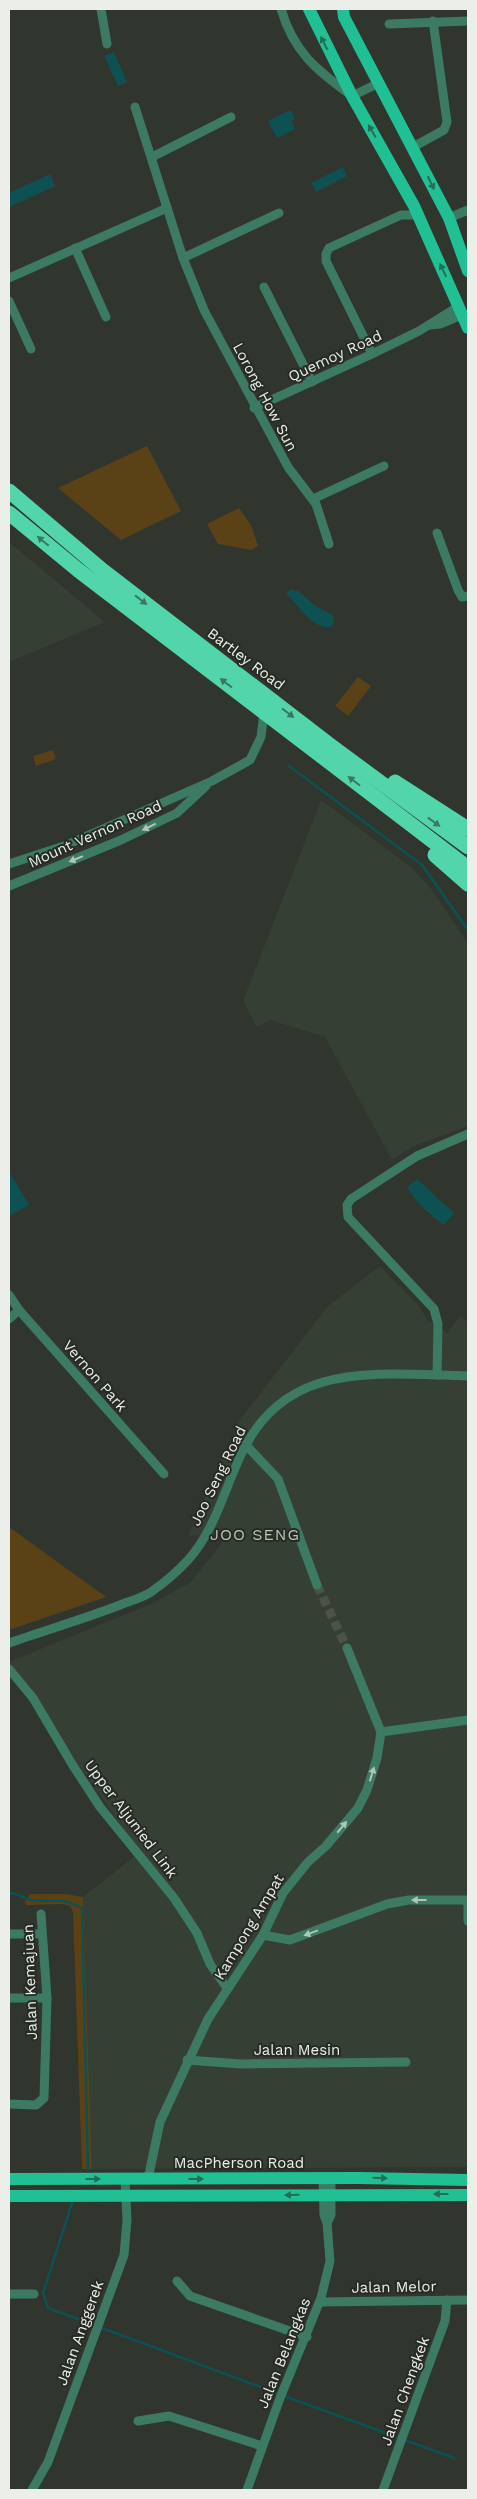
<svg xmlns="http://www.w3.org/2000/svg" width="477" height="2499" font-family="'Work Sans',sans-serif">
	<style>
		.built { fill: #363f33 }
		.green { fill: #5b4116 }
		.water { fill: #0e5153 }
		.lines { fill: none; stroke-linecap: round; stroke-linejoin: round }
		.stream { stroke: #0e5153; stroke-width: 2.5 }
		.street-tunnel { stroke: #4c514a; stroke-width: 9; stroke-dasharray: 9 4.5; stroke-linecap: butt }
		.street { stroke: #3c7a64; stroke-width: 9 }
		.primary { stroke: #21c094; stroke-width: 12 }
		.highway { stroke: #52d5ab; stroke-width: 15 }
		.oneway { fill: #246e56 }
		.oneway2 { fill: #3a7761 }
		.oneway3 { fill: #aec5ba }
		.labels { text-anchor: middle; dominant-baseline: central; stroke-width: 4; stroke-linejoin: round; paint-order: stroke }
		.street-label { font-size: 15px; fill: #ebeee9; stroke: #262b24 }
		.neighbourhood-label { font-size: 16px; letter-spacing: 1px; fill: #bbc2b9; stroke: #262b24 }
	</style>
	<rect width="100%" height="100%" fill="#30352e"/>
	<g class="built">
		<path d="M9,542L105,622L9,662Z"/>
		<path d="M321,800L412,868L432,890L468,944V1126L414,1146L392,1160L325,1037L270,1020L257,1027L243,1001Z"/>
		<path d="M380,1266L420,1307L427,1320L447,1333L460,1316L468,1322V2167L92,2169L83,1897L140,1852L9,1666V1662L153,1603L190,1583L229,1534L188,1536L239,1421L328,1306Z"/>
	</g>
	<g class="green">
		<path d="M147,446L181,511L121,540L58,488Z"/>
		<path d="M239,508L251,525L258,546L251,550L218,544L207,524Z"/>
		<path d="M358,677L371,686L348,716L335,706Z"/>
		<path d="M53,750L56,759L36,766L33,756Z"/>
		<path d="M9,1527L106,1597L9,1630Z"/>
		<path d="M30,1894H66L83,1897L92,2169H82L73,1912L70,1906L63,1904L27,1905L24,1903Z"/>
	</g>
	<g class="water">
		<path d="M114,52L127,82L118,86L104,56Z"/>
		<path d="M291,110L295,119L291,121L295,129L277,138L268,121Z"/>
		<path d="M343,167L347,176L316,192L311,183Z"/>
		<path d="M50,174L55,186L9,207V193Z"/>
		<path d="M290,590L298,591L314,605L333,615L334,623L331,627C311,629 299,604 286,594Z"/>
		<path d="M9,1171L29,1205L9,1216Z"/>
		<path d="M417,1179L454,1213L444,1225C429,1214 416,1203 407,1187Z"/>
	</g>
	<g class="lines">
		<g class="stream">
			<path d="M289,766L422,865L468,930"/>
			<path d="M9,1893C18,1893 23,1898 31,1900C54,1904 57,1895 82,1908L88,2170"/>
			<path d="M72,2203L43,2293L48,2308L279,2394"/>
			<path d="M284,2396L454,2458"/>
		</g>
		<path class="street-tunnel" d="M317,1585L347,1648"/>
		<g class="street">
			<path d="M101,9L107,44"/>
			<path d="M281,9C294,53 317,70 352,96L377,84"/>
			<path d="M389,24L468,21"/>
			<path d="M135,107L183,258L204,310L288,467L316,504L329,544"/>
			<path d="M413,147L444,130L447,122L433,21"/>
			<path d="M152,157L231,117"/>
			<path d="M449,218L468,210"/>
			<path d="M75,248L106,317"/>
			<path d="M183,258L279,213"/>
			<path d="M9,278L167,208"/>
			<path d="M264,287L312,382"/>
			<path d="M9,301L31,349"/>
			<path d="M430,325L440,324L464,314"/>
			<path d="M372,354L326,261V254L329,248L401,215H418"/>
			<path d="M254,408L372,354L419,331L459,306"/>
			<path d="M313,499L384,466"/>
			<path d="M437,533L458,590L462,597L468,596"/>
			<path d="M9,864L64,846L212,781L250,760L261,737L264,712"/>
			<path d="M9,886L121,840L177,813L206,786"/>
			<path d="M9,1295L19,1310L164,1474"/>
			<path d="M9,1319L19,1310"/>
			<path d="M437,1375L438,1324L434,1309L348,1217L347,1205L351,1199L417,1156L468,1134"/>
			<path d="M245,1444L278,1479L317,1585"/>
			<path d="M9,1643C46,1630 84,1619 120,1605C130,1601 142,1598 151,1592C164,1583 177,1572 188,1560C213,1533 224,1492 239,1459C283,1358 377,1374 468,1376"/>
			<path d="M9,1669L33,1698L72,1764L100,1807L174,1898L197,1933L210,1964L227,1988"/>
			<path d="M381,1732L468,1720"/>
			<path d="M468,1900V1921"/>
			<path d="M9,1934H41"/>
			<path d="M263,1935L290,1940L387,1904L409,1900H468"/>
			<path d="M9,1998H47"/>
			<path d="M187,2060L241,2064L406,2062"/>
			<path d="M9,2104L36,2105L44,2098L47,1998L41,1914"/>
			<path d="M148,2179L160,2122L208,2019L263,1935L283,1893L308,1862L326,1846L358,1808L367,1790L377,1758L381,1732L347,1648"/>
			<path d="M327,2223L331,2215V2179"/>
			<path d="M177,2281L190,2296L307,2337"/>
			<path d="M9,2294H34"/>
			<path d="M320,2302L468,2300"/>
			<path d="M138,2421L169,2416L262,2446"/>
			<path d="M32,2490L48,2462L124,2255L127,2220L125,2179"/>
			<path d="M247,2490L280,2398L321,2298L330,2261L327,2223L324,2215L323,2179"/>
			<path d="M383,2490L445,2321L447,2300"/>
		</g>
		<g class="primary">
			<path d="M309,9L352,96L414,206L468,328"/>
			<path d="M343,9L344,17L449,218L468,271"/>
			<path d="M9,2179L359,2178L468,2180"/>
			<path d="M9,2196L468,2195"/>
		</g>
		<g class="highway">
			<path d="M9,491L102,570L331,746L468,847"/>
			<path d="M9,513L78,570L468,868"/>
			<path d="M395,782L468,829"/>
			<path d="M435,855L468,884"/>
		</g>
	</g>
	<defs><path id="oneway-solid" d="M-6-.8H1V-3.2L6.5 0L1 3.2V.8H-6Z" transform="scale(1.25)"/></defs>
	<g class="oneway">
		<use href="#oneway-solid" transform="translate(324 43) rotate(-117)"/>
		<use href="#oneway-solid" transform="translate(372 131) rotate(-120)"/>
		<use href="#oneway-solid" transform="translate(431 183) rotate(64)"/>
		<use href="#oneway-solid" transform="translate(443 270) rotate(-115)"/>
		<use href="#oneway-solid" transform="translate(380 2178) rotate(1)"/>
		<use href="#oneway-solid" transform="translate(93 2179)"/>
		<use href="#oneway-solid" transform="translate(196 2179)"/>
		<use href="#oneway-solid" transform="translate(441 2194) rotate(-180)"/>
		<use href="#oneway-solid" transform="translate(292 2195) rotate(179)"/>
	</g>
	<g class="oneway2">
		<use href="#oneway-solid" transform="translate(43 541) rotate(-140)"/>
		<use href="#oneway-solid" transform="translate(141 600) rotate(38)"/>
		<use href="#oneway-solid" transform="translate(226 683) rotate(-143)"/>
		<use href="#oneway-solid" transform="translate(288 713) rotate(37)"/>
		<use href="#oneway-solid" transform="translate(354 781) rotate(-143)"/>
		<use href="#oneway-solid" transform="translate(434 822) rotate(36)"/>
	</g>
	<g class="oneway3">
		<use href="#oneway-solid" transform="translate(149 827) rotate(154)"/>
		<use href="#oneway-solid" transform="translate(76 859) rotate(158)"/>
		<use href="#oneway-solid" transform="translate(372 1774) rotate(-73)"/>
		<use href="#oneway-solid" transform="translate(342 1827) rotate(-50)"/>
		<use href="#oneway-solid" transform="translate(419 1900) rotate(180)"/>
		<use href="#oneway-solid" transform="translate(311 1933) rotate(160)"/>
	</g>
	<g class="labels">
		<g class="street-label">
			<text transform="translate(335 356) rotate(-25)">Quemoy Road</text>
			<text transform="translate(265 397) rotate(62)">Lorong How Sun</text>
			<text transform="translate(246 659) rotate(37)">Bartley Road</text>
			<text transform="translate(95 834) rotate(-24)">Mount Vernon Road</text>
			<text transform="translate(95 1376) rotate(49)">Vernon Park</text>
			<text transform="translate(218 1476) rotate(-64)">Joo Seng Road</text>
			<text transform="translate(131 1819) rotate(53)">Upper Aljunied Link</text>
			<text transform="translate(249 1927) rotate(-59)">Kampong Ampat</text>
			<text transform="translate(30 1982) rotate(-92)">Jalan Kemajuan</text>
			<text x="297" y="2050">Jalan Mesin</text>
			<text x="239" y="2163">MacPherson Road</text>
			<text transform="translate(394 2287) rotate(-1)">Jalan Melor</text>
			<text transform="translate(80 2333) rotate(-70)">Jalan Anggerek</text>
			<text transform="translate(284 2353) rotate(-68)">Jalan Belangkas</text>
			<text transform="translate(405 2391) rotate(-70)">Jalan Chengkek</text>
		</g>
		<g class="neighbourhood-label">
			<text x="255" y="1534">JOO SENG</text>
		</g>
	</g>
	<rect width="477" height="2499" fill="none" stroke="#ebeee9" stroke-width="20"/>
</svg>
